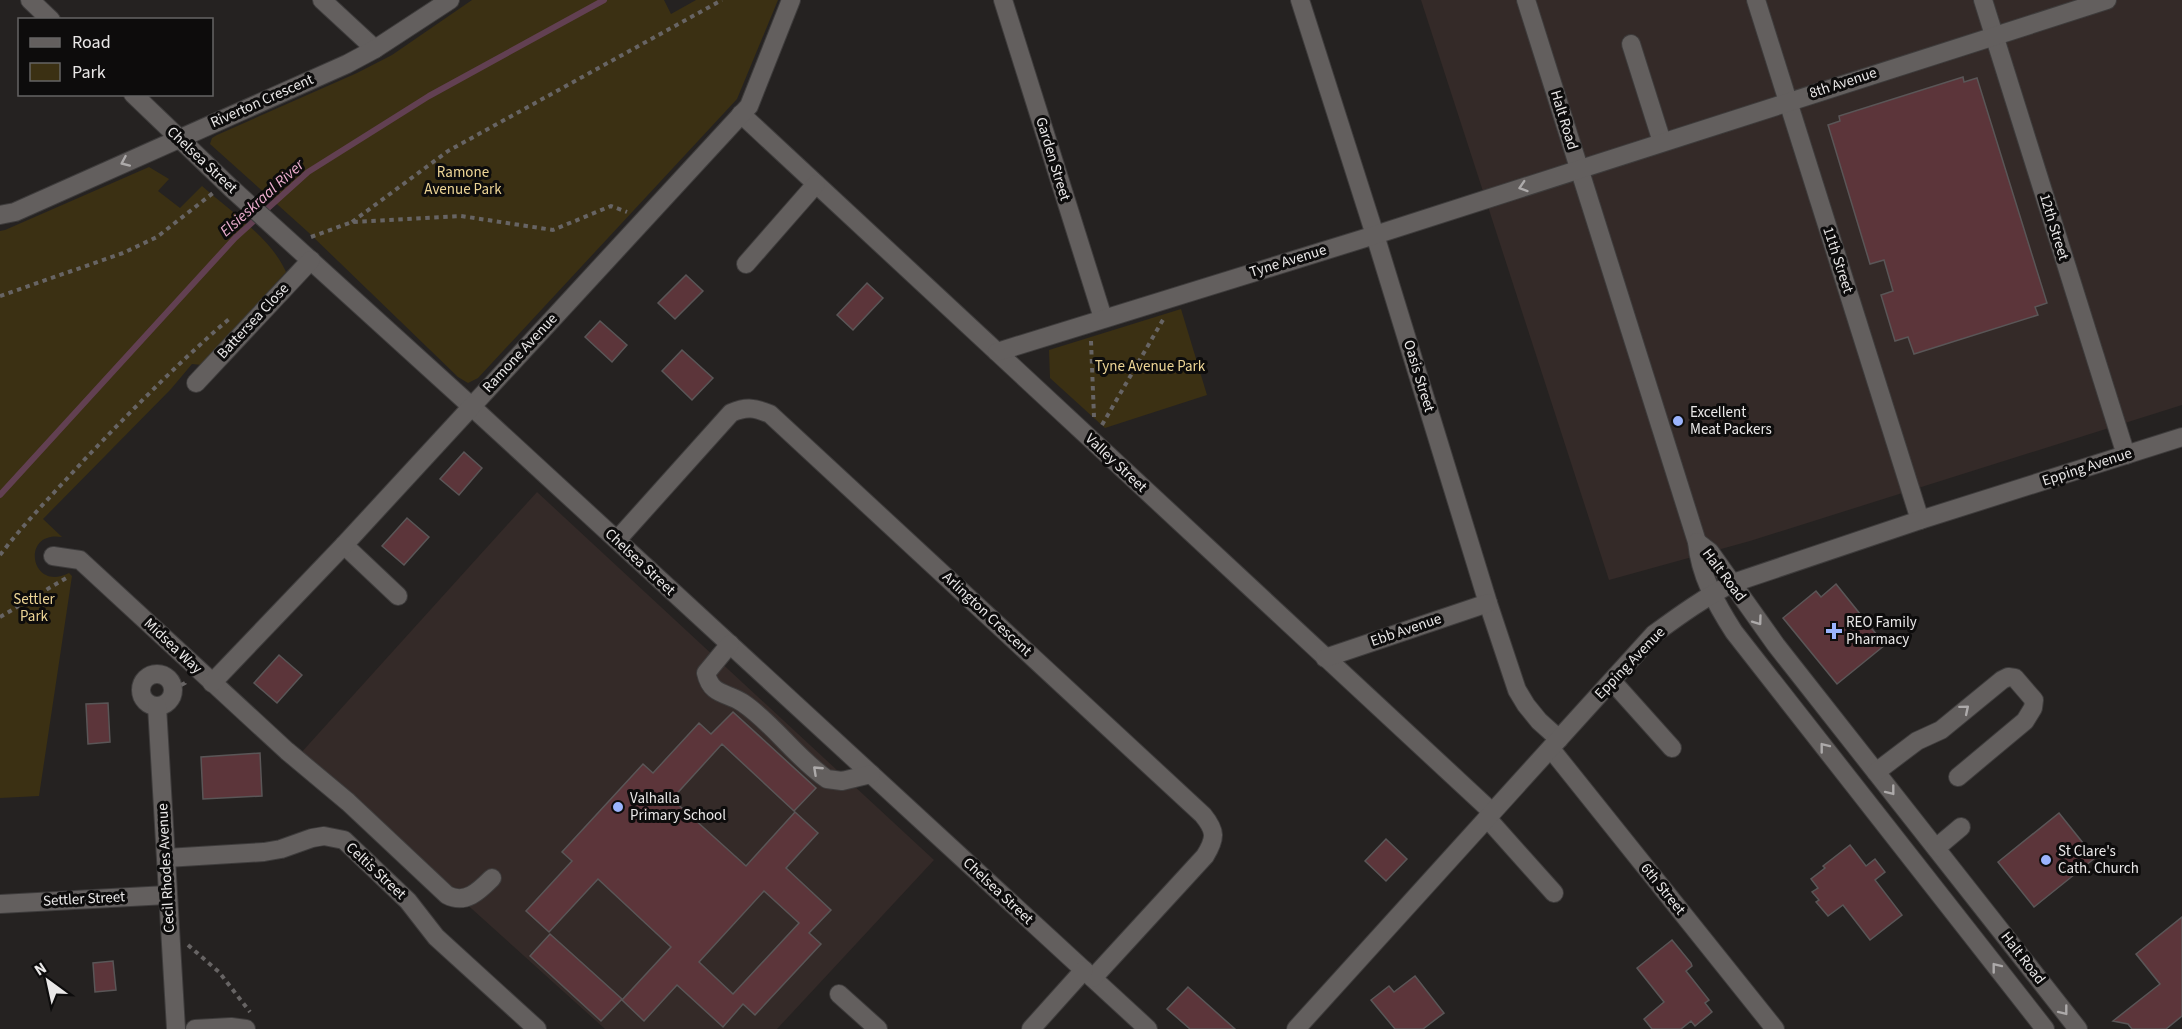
<svg xmlns="http://www.w3.org/2000/svg" width="2182" height="1029" font-family="'Source Sans 3',sans-serif">
	<style>
		.built { fill: #342a28 }
		.green { fill: #3b3013 }
		.lines { fill: none; stroke-linecap: round; stroke-linejoin: round }
		.stream { stroke: #624052; stroke-width: 6 }
		.building { fill: #5c353a; stroke: #5a5657; stroke-width: 1.5; fill-rule: evenodd }
		.minor-casing { stroke: #3e3c3c; stroke-width: 20 }
		.path { stroke: #676464; stroke-width: 4; stroke-dasharray: 4.5 4.5; stroke-linecap: butt }
		.minor { stroke: #635f5e; stroke-width: 18 }
		.oneway { stroke: #adaaaa }
		.poi-dot { fill: #9bb4fd; stroke: #0d0c0c; stroke-width: 2 }
		.labels { text-anchor: middle; dominant-baseline: central; stroke-width: 6; stroke-linejoin: round; paint-order: stroke }
		.street-label { font-size: 15px; fill: #eae8e8; stroke: #0d0c0c }
		.park-label { font-size: 15px; fill: #edd596; stroke: #0d0c0c }
		.poi-label { font-size: 15px; fill: #eae8e8; stroke: #0d0c0c; text-anchor: start }
		.water-label { font-size: 16px; font-style: italic; fill: #edaecf; stroke: #0d0c0c }
	</style>
	<rect width="100%" height="100%" fill="#252221"/>
	<g class="built">
		<path d="M1421,0H2182V405L1750,541L1609,580Z"/>
		<path d="M537,492L934,860L777,1029H605L300,754Z"/>
	</g>
	<g class="green">
		<path d="M472,0H664L671,14L696,0H778L737,99L478,378L468,383L458,377L308,232L210,144L212,138L217,135L357,73L392,55Z"/>
		<path d="M149,167L169,179L158,191L180,208L202,186C229,210 272,239 286,272L202,365L192,364L171,389L43,519L62,537C20,530 30,593 69,573L72,576L39,796L0,798V231L5,230Z"/>
		<path d="M1181,309L1207,395L1105,428L1050,378L1049,350Z"/>
	</g>
	<g class="lines">
		<path class="stream" d="M0,495L235,238L308,172L429,96L604,0"/>
	</g>
	<g class="building">
		<path d="M1963,77L1964,82L1977,78L2047,303L2035,307L2038,315L1914,354L1908,337L1895,341L1881,295L1893,291L1884,260L1870,264L1828,125L1840,121L1839,116Z"/>
		<path d="M686,275L703,291L675,319L658,303Z"/>
		<path d="M867,283L883,298L853,330L837,315Z"/>
		<path d="M600,321L627,345L612,362L585,337Z"/>
		<path d="M682,350L713,378L692,400L662,371Z"/>
		<path d="M464,452L482,468L459,495L440,479Z"/>
		<path d="M407,518L429,537L404,565L382,546Z"/>
		<path d="M1836,584L1885,645L1837,684L1783,618L1816,591L1821,597Z"/>
		<path d="M279,655L302,675L277,703L254,683Z"/>
		<path d="M108,703L110,742L88,744L86,704Z"/>
		<path d="M733,712L816,788L794,811L722,744L672,799L746,866L795,812L818,833L786,868L831,910L809,933L821,944L755,1015L743,1004L723,1027L677,985L644,1021L622,1000L671,947L598,879L549,932L526,911L572,861L562,852L643,764L653,773L699,723L711,734ZM764,891L799,923L733,994L699,962Z"/>
		<path d="M260,753L262,796L203,799L201,757Z"/>
		<path d="M2059,813L2095,858L2034,907L1998,862Z"/>
		<path d="M1386,839L1407,859L1386,881L1365,861Z"/>
		<path d="M1850,845L1866,866L1875,859L1885,872L1875,880L1902,915L1870,940L1843,905L1828,916L1816,902L1819,900L1812,892L1818,888L1811,879L1825,868L1823,866Z"/>
		<path d="M2182,917V1016L2166,1029H2132L2128,1024L2113,1021L2160,984L2136,954Z"/>
		<path d="M550,934L622,999L601,1021L530,956Z"/>
		<path d="M1672,940L1691,963L1692,966L1686,971L1709,1000L1705,1003L1712,1012L1695,1026L1691,1021L1681,1029H1652L1644,1019L1664,1002L1637,968Z"/>
		<path d="M113,961L116,990L95,992L93,963Z"/>
		<path d="M1415,976L1444,1013L1423,1029H1395L1371,1000L1389,986L1394,992Z"/>
		<path d="M1188,987L1235,1029H1190L1167,1009Z"/>
	</g>
	<g class="lines">
		<g class="minor-casing">
			<g id="minor">
				<path d="M30,0L51,20"/>
				<path d="M322,0L375,49"/>
				<path d="M1003,0L1103,318"/>
				<path d="M1300,0L1375,235L1488,603L1517,690L1526,705L1539,721L1559,739"/>
				<path d="M1526,0L1697,542C1700,575 1716,604 1734,632L2045,1029"/>
				<path d="M1756,0L1920,520"/>
				<path d="M1983,0L2126,455"/>
				<path d="M1631,44L1662,142"/>
				<path d="M133,94L231,188L471,406L1148,1029"/>
				<path d="M741,114L1492,812"/>
				<path d="M0,215L15,212L347,64L375,49L450,0"/>
				<path d="M746,264L816,184"/>
				<path d="M997,352L1375,235L2107,0"/>
				<path d="M196,383L311,260"/>
				<path d="M617,540L731,413C747,406 755,408 770,414L1203,815C1216,831 1216,838 1205,856L1093,978"/>
				<path d="M1697,542L1710,552L1776,645L2078,1029"/>
				<path d="M344,545L398,596"/>
				<path d="M53,556L80,560L287,751L348,802L447,895C466,905 480,890 492,878"/>
				<path d="M730,644L706,673C711,696 727,692 743,703C774,724 796,758 827,779L842,781L871,774"/>
				<path d="M1325,658L1488,603"/>
				<circle cx="157" cy="690" r="16"/>
				<path d="M1612,681L1672,748"/>
				<path d="M212,683L344,545L749,106L791,0"/>
				<path d="M157,706L176,1029"/>
				<path d="M1551,749L1775,1029"/>
				<path d="M1876,772L1917,741L1941,730L2002,680L2008,677L2015,678L2034,700L2033,708L2025,721L1958,777"/>
				<path d="M1487,818L1554,893"/>
				<path d="M1936,848L1961,827"/>
				<path d="M166,858L264,852L281,849L312,838L324,836L344,840L408,901L436,937L537,1029"/>
				<path d="M0,904L167,895"/>
				<path d="M839,994L878,1029"/>
				<path d="M195,1029L231,1027L246,1029"/>
				<path d="M1031,1029L1084,970"/>
				<path d="M1296,1029L1654,634C1680,615 1705,597 1733,583L1920,520L2182,437"/>
			</g>
		</g>
		<g class="path">
			<path d="M352,222L448,151L722,0"/>
			<path d="M311,237L352,222L461,216L553,230L611,206L627,212"/>
			<path d="M0,296L123,253L157,237L213,193"/>
			<path d="M1091,341L1094,417"/>
			<path d="M1102,425L1164,318"/>
			<path d="M0,555C26,521 56,491 85,459C132,410 178,363 229,319"/>
			<path d="M0,617L68,577"/>
			<path d="M173,689L185,683L186,679"/>
			<path d="M188,945L219,972L250,1012"/>
		</g>
		<use href="#minor" class="minor"/>
	</g>
	<defs><path id="oneway-chevron" d="M-2-3.5L2.5 0L-2 3.5" fill="none" stroke-width="1.6" stroke-linecap="round" stroke-linejoin="round" transform="scale(1.5)"/></defs>
	<g class="oneway">
		<use href="#oneway-chevron" transform="translate(125 162) rotate(156)"/>
		<use href="#oneway-chevron" transform="translate(1523 187) rotate(162)"/>
		<use href="#oneway-chevron" transform="translate(1758 621) rotate(54)"/>
		<use href="#oneway-chevron" transform="translate(1965 709) rotate(-40)"/>
		<use href="#oneway-chevron" transform="translate(1824 747) rotate(-128)"/>
		<use href="#oneway-chevron" transform="translate(817 770) rotate(-137)"/>
		<use href="#oneway-chevron" transform="translate(1891 791) rotate(52)"/>
		<use href="#oneway-chevron" transform="translate(1996 967) rotate(-128)"/>
		<use href="#oneway-chevron" transform="translate(2064 1011) rotate(52)"/>
	</g>
	<g class="poi-dot">
		<circle cx="1678" cy="421" r="6"/>
		<path d="M1831 622h6v6h6v6h-6v6h-6v-6h-6v-6h6z"/>
		<circle cx="618" cy="807" r="6"/>
		<circle cx="2046" cy="860" r="6"/>
	</g>
	<g class="labels">
		<g class="street-label">
			<text transform="translate(1843 83) rotate(-18)">8th Avenue</text>
			<text transform="translate(262 101) rotate(-24)">Riverton Crescent</text>
			<text transform="translate(1564 120) rotate(73)">Halt Road</text>
			<text transform="translate(1053 159) rotate(73)">Garden Street</text>
			<text transform="translate(202 160) rotate(43)">Chelsea Street</text>
			<text transform="translate(2054 227) rotate(73)">12th Street</text>
			<text transform="translate(1838 260) rotate(72)">11th Street</text>
			<text transform="translate(1288 261) rotate(-17)">Tyne Avenue</text>
			<text transform="translate(253 321) rotate(-47)">Battersea Close</text>
			<text transform="translate(520 353) rotate(-47)">Ramone Avenue</text>
			<text transform="translate(1419 376) rotate(73)">Oasis Street</text>
			<text transform="translate(1116 463) rotate(43)">Valley Street</text>
			<text transform="translate(2087 467) rotate(-18)">Epping Avenue</text>
			<text transform="translate(640 562) rotate(43)">Chelsea Street</text>
			<text transform="translate(1724 575) rotate(53)">Halt Road</text>
			<text transform="translate(987 614) rotate(43)">Arlington Crescent</text>
			<text transform="translate(1406 630) rotate(-19)">Ebb Avenue</text>
			<text transform="translate(173 646) rotate(43)">Midsea Way</text>
			<text transform="translate(1630 663) rotate(-46)">Epping Avenue</text>
			<text transform="translate(166 868) rotate(-93)">Cecil Rhodes Avenue</text>
			<text transform="translate(376 871) rotate(43)">Celtis Street</text>
			<text transform="translate(1663 889) rotate(51)">6th Street</text>
			<text transform="translate(998 891) rotate(43)">Chelsea Street</text>
			<text transform="translate(84 899) rotate(-3)">Settler Street</text>
			<text transform="translate(2023 958) rotate(52)">Halt Road</text>
		</g>
		<g class="park-label">
			<text x="463" y="172">Ramone<tspan x="463" dy="17">Avenue Park</tspan></text>
			<text x="1150" y="366">Tyne Avenue Park</text>
			<text x="34" y="599">Settler<tspan x="34" dy="17">Park</tspan></text>
		</g>
		<g class="poi-label">
			<text x="1690" y="412">Excellent<tspan x="1690" dy="17">Meat Packers</tspan></text>
			<text x="1846" y="622">REO Family<tspan x="1846" dy="17">Pharmacy</tspan></text>
			<text x="630" y="798">Valhalla<tspan x="630" dy="17">Primary School</tspan></text>
			<text x="2058" y="851">St Clare's<tspan x="2058" dy="17">Cath. Church</tspan></text>
		</g>
		<g class="water-label">
			<text transform="translate(262 198) rotate(-42)">Elsieskraal River</text>
		</g>
	</g>
	<rect x="18" y="18" width="195" height="78" fill="#0d0c0c" stroke="#656464" stroke-width="1.5"/>
	<rect x="30" y="38" width="30" height="9" fill="#635f5e" stroke="#656464" stroke-width="1.5"/>
	<text x="72" y="48" font-size="18" fill="#eae8e8">Road</text>
	<rect x="30" y="63" width="30" height="18" fill="#3b3013" stroke="#656464" stroke-width="1.5"/>
	<text x="72" y="78" font-size="18" fill="#eae8e8">Park</text>
	<g transform="translate(48 981) rotate(327)" stroke="#0d0c0c" stroke-width="4.5" paint-order="stroke">
	<path d="M0-4.5L10 22L0 15L-10 22Z" fill="#eae8e8"/>
	<text y="-9" font-size="16" font-weight="bold" text-anchor="middle" fill="#eae8e8">N</text>
	</g>
</svg>
